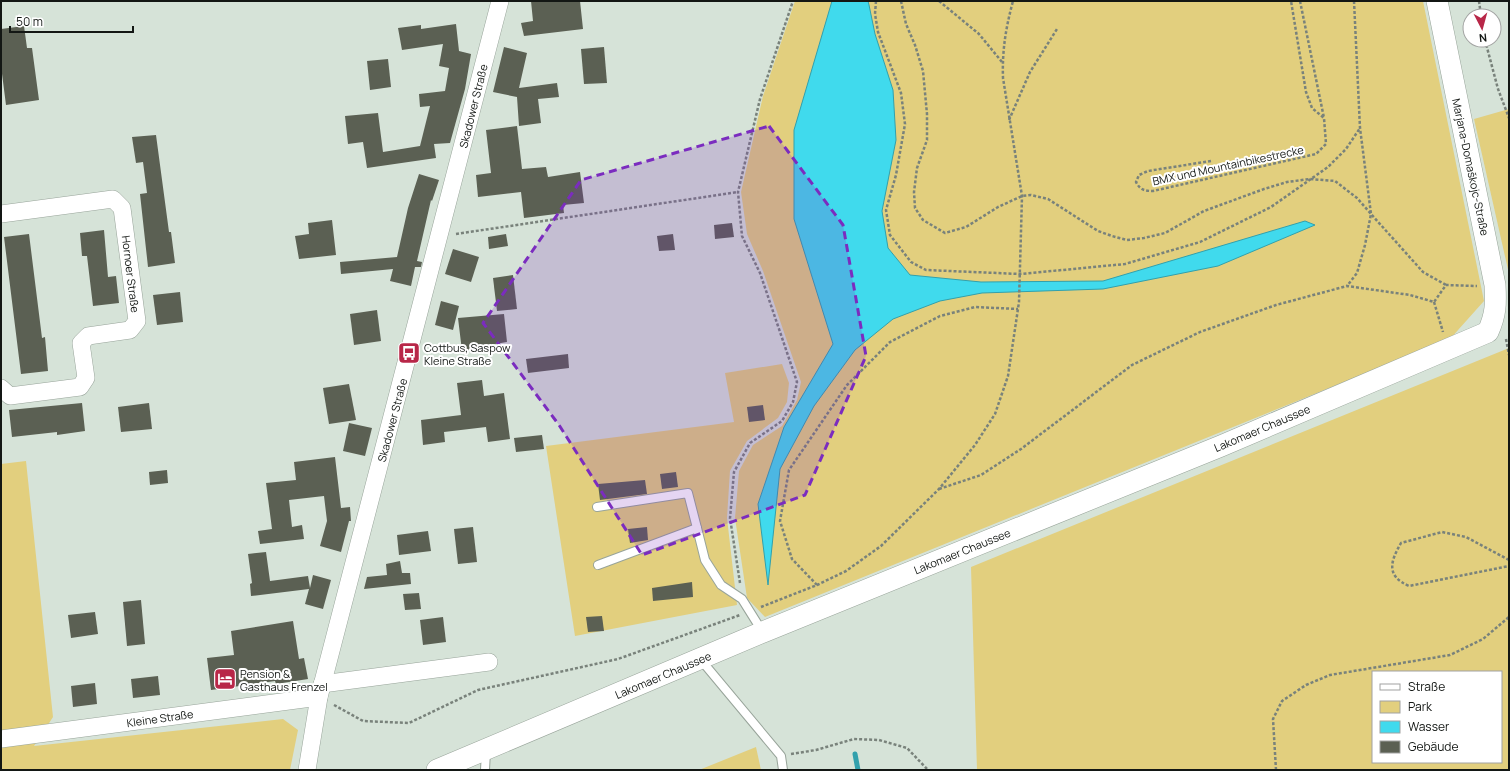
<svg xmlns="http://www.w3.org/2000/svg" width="1510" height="771" font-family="Manrope,sans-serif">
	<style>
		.green { fill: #e2cf7e; fill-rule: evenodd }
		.water { fill: #40daed; stroke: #32a0ac }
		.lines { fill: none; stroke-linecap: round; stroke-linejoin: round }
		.stream { stroke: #32a0ac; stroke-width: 5 }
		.building { fill: #5b6053 }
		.service-casing { stroke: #98a49a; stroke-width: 10 }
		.minor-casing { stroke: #98a49a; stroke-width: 18 }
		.tertiary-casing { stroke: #98a49a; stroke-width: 22 }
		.path { stroke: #79827b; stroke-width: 2.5; stroke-dasharray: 3 2; stroke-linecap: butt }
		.service { stroke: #fff; stroke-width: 8 }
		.minor { stroke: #fff; stroke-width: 17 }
		.tertiary { stroke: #fff; stroke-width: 21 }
		.marked { fill: #7b2cbf; fill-opacity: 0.2; stroke: #7b2cbf; stroke-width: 3; stroke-dasharray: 8 5; stroke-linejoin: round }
		.labels { text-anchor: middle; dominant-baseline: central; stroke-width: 4; stroke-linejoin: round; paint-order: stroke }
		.street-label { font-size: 11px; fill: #131714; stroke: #fff }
		.poi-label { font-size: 11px; fill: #131714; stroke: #fff; text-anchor: start }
	</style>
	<rect width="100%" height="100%" fill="#d6e3d8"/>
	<g class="green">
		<path d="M795,1H1423L1484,301L1450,339L765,617L747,598L735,518L739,471L753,445L782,426L797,400L801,382L763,271L747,234L741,192L763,96Z"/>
		<path d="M1509,109V274L1474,119Z"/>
		<path d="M1509,348V770H977L971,567ZM1373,672H1501V762H1373Z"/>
		<path d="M782,364L789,383L787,402L778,418L747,441L730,471L727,518L737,605L575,636L546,446L734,422L725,373Z"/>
		<path d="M26,461L53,717L34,746L283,719L298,730L290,770H1V464Z"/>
		<path d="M756,747L761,770H699Z"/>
	</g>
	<path class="water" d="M832,1H868L869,5L875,34L893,90L896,140L882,211L888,248L910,275L981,282L1103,281L1305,221L1315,225L1218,266L1103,289L982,293L940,301L893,319L855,350L814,406L780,469L768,585L758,504L784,427L833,344L794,219V130Z"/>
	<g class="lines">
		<path class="stream" d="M855,754L858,770"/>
	</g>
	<g class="building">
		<path d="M531,1H580L583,29L524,36L521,23L533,21Z"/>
		<path d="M456,24L459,51L471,54L465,89L450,143L434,144L436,158L367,168L363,142L348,144L345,116L378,113L383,152L420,146L430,106L420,107L419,94L445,91L449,68L439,66L443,44L402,50L398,28L421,25V29Z"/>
		<path d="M24,26L27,48H32L39,100L6,105L1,66V29Z"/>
		<path d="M504,47L527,53L519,88L557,83L559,97L538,99L541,123L519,126L517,97L493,92Z"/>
		<path d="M604,47L607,83L584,84L581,49Z"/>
		<path d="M388,59L391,87L370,90L367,61Z"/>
		<path d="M517,126L522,169L546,167L548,177L580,172L584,203L563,205L564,213L524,218L521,192L478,197L476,175L491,173L486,130Z"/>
		<path d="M156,135L169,232H171L175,263L148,267L140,194L147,193L143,162L136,163L132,137Z"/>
		<path d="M419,174L439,180L432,201L431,200L417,261L422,262L421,267H415L411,286L390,281L393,269L341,274L340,262L397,257L408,208Z"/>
		<path d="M332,220L336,255L299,259L295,236L309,234L308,223Z"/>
		<path d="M732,223L734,237L715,239L714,225Z"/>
		<path d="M104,230L108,277L116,276L119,303L93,306L87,256H82L80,233Z"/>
		<path d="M29,234L42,338L45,337L48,371L21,374L4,237Z"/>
		<path d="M506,234L508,246L489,249L488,237Z"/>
		<path d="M673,234L675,250L659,251L657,236Z"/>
		<path d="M453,249L479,257L471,282L445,274Z"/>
		<path d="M513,275L517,309L497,311L493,278Z"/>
		<path d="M180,292L183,322L157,325L153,295Z"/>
		<path d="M441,301L459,306L453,330L435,325Z"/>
		<path d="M377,310L381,341L354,345L350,314Z"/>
		<path d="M504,314L507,342L489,345L490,348L462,351L458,318Z"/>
		<path d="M568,354L569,368L528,373L526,359Z"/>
		<path d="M482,380L484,396L504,393L510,439L488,442L486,427L444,432L445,442L423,445L421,420L461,415L457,383Z"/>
		<path d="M349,384L356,420L329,424L323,388Z"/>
		<path d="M82,403L85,431L57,435V432L12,437L9,410Z"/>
		<path d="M149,403L152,429L121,432L118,407Z"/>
		<path d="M763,405L765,420L749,422L747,407Z"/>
		<path d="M349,423L372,428L365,456L343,451Z"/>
		<path d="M542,435L544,449L516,452L514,438Z"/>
		<path d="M335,457L341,508L350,507L351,521H349L341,552L320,546L327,521L324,496L289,500L292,527L302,525L304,539L260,544L258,531L272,529L266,483L296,480L294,462Z"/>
		<path d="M167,470L168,483L150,485L149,472Z"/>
		<path d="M676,472L678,487L662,489L660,474Z"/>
		<path d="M645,480L647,494L600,500L598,484Z"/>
		<path d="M473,527L477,562L458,564L454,529Z"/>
		<path d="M647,527L648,540L630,543L628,529Z"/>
		<path d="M428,531L431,551L399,555L397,535Z"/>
		<path d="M266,552L270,581L308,576L310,588L313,575L331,580L323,609L305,604L309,589L251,596L250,584L252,583L248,554Z"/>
		<path d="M400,561L402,573H410L411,584L364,589L367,577L387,575L386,564Z"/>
		<path d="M692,582L693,597L653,601L652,588Z"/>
		<path d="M419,593L421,609L405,610L403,594Z"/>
		<path d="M141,600L145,644L127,646L123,602Z"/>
		<path d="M95,612L98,634L71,638L68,615Z"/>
		<path d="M602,616L604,631L588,632L586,617Z"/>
		<path d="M443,617L446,642L423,645L420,620Z"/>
		<path d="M293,621L299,659L304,658L308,679L276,684L275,681L211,690L207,658L234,655L231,631Z"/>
		<path d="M158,676L160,695L133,698L131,679Z"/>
		<path d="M95,683L97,704L73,707L71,686Z"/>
	</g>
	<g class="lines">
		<g class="service-casing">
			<g id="service">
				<path d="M597,507L688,493L697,528"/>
				<path d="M598,565L697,528L705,560L721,585L742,599L762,631"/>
				<path d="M701,660L781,756L783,770"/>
				<path d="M485,770L486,751"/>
			</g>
		</g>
		<g class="minor-casing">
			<g id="minor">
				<path d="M1,214L113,199L122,208L137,321L130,330L88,336L81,343L86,378L80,387L10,396L1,388"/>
				<path d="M322,684L489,662"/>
				<path d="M1,739L319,697"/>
				<path d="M307,770L319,697L500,1"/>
			</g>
		</g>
		<g class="tertiary-casing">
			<path id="tertiary" d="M437,770L763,632L1221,446L1488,332C1496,314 1496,304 1495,285L1437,1"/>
		</g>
		<g class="path">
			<path d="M876,1L875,14L878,32L901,93L905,124L896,175L886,210L890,235L911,262L926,270L1020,274L1052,271L1125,264L1200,242L1271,207L1328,167L1346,149L1360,128"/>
			<path d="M901,1L906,24L915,45L923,71L927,114V140L917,168L914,192L915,208L923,220L945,233L966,227L998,207L1022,196L1031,195L1048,199L1098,231L1112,236L1127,240L1144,238L1165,233L1204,211L1264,189L1287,182L1310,179L1335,181L1357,198L1371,214L1365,245L1357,273L1347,286"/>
			<path d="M939,1L979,34L1002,62"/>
			<path d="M1300,1L1324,118"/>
			<path d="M1354,1L1360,128L1371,214L1423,272L1446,285"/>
			<path d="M1479,1L1481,16"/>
			<path d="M1485,40L1498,89L1509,118"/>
			<path d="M1009,120L1030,72L1057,29"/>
			<path d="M1211,161L1148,171L1139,175L1136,182C1140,190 1145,191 1153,191L1316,154L1326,144L1324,118L1312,108L1306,92L1291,1"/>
			<path d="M456,234L738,192"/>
			<path d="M1434,302L1443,332"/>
			<path d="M1506,339L1509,355"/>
			<path d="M939,489L981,475L1021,449L1132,365L1200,332L1276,305L1347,286L1410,295L1434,302L1446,285L1477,286"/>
			<path d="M1509,560L1466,537L1442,532L1401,543C1390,562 1386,576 1409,586L1509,566"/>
			<path d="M740,583L730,518L734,472L750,443L782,421L793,402L797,382L760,273L742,236L738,192L760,99L793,1"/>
			<path d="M817,585L792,559L780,521L789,470L847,385L890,342L940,316L975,307L1018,309"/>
			<path d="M761,607L817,585L846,571L881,546L939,489L975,445L995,414L1008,376L1019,302L1022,196L1003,78C1002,50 1006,27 1013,1"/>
			<path d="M334,705L363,721L409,723L478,690L618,659L740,615"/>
			<path d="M791,754L816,750L854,739L879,740L907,748L928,770"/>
			<path d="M1276,770L1273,719L1282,701L1306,685L1330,675L1450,655L1483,639L1509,617"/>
		</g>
		<use href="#service" class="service"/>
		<use href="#minor" class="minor"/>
		<use href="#tertiary" class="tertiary"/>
	</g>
	<path class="marked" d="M769,126L843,225L866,356L805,495L642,555L559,425L483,323L581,180Z"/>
	<defs>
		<g id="bus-square" transform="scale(1.15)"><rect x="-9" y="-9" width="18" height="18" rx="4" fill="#b82748" stroke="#fff"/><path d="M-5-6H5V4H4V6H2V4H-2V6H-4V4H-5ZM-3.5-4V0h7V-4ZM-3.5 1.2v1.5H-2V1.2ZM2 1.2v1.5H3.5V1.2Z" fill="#fff"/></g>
		<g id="hotel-square" transform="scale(1.15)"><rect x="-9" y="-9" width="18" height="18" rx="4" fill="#b82748" stroke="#fff"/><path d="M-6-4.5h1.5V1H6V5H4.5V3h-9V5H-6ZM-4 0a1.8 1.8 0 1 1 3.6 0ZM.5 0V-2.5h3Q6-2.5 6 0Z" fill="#fff"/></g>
	</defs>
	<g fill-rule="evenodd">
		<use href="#bus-square" x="409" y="353"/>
		<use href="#hotel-square" x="225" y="679"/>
	</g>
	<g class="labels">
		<g class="street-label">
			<text transform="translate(473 106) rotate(-76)">Skadower Straße</text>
			<text transform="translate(1228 165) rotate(-12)">BMX und Mountainbikestrecke</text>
			<text transform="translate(1471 167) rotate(78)">Marjana-Domaškojc-Straße</text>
			<text transform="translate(131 274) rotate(83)">Hornoer Straße</text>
			<text transform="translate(392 420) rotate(-75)">Skadower Straße</text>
			<text transform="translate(1262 428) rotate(-23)">Lakomaer Chaussee</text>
			<text transform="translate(962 551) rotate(-22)">Lakomaer Chaussee</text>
			<text transform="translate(663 675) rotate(-23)">Lakomaer Chaussee</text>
			<text transform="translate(160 718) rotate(-8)">Kleine Straße</text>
		</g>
		<g class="poi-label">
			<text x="424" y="347">Cottbus, Saspow<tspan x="424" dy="13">Kleine Straße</tspan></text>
			<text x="240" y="673">Pension &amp;<tspan x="240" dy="13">Gasthaus Frenzel</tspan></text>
		</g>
	</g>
	<rect width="1510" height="771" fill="none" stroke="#131714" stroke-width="4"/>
	<rect x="1372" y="671" width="130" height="92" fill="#ffffff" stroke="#a1a2a1"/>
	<rect x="1380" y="684" width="20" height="6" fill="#ffffff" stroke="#a1a2a1"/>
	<text x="1408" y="691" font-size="12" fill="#131714">Straße</text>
	<rect x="1380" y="701" width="20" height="12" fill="#e2cf7e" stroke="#a1a2a1"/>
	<text x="1408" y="711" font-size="12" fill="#131714">Park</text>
	<rect x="1380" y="721" width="20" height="12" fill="#40daed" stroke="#a1a2a1"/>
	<text x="1408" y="731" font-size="12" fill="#131714">Wasser</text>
	<rect x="1380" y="741" width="20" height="12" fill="#5b6053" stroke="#a1a2a1"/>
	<text x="1408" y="751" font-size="12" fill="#131714">Gebäude</text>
	<g transform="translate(1482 28) rotate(174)"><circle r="19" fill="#ffffff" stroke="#a1a2a1"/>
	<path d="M0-3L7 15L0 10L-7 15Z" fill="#b82748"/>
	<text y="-6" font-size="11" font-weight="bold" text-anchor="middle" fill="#131714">N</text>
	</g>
	<path d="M10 26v6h123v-6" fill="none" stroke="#131714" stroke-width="2"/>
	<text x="16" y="26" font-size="12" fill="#131714" stroke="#ffffff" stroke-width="3" paint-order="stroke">50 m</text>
</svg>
